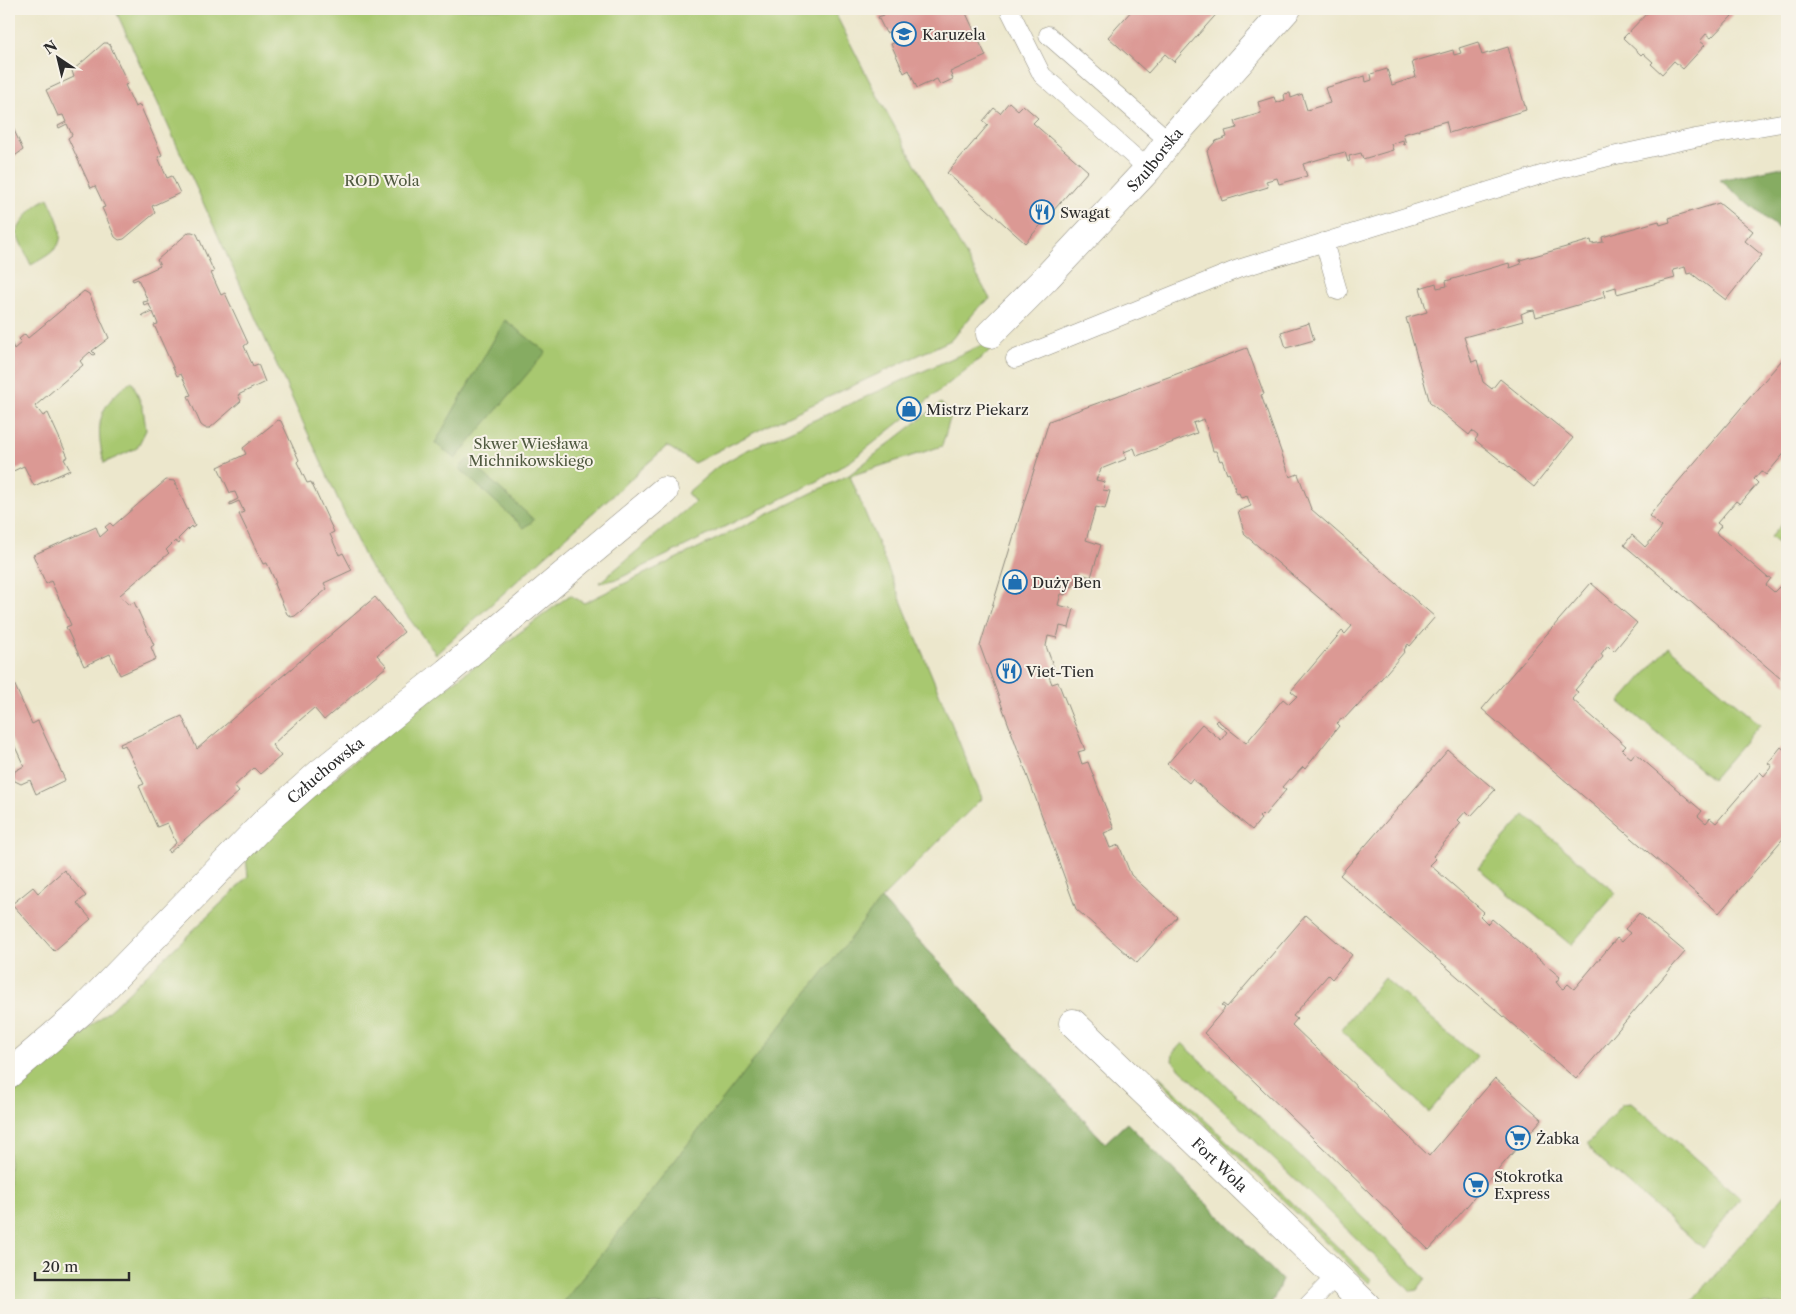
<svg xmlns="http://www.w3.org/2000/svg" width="1796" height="1314" font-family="'Libre Caslon Text',serif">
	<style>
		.green { fill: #a8c870; stroke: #6a7a4e }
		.forest { fill: #86ac62; stroke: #586c46 }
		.building { fill: #db9994 }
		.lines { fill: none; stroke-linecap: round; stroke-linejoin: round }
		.lane-casing { stroke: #8c897c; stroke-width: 19 }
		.street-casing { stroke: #8c897c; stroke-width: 29 }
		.lane { stroke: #fff; stroke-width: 18 }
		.street { stroke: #fff; stroke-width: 28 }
		.labels { text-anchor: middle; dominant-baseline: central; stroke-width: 4; stroke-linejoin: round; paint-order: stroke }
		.poi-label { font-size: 15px; fill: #2b2b2b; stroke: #f7f3e8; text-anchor: start }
		.street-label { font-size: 15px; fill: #2b2b2b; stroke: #f7f3e8 }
		.park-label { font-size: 15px; fill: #505a40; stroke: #f7f3e8 }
	</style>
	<rect width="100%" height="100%" fill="#f7f3e8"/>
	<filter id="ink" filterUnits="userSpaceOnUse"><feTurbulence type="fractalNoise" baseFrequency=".02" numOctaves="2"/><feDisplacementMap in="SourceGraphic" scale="10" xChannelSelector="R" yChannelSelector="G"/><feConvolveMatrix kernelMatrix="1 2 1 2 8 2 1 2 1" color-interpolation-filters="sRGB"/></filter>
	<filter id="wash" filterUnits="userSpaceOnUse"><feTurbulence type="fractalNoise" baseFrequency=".0096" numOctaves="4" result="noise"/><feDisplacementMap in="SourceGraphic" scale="20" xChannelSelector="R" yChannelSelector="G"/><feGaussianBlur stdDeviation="1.12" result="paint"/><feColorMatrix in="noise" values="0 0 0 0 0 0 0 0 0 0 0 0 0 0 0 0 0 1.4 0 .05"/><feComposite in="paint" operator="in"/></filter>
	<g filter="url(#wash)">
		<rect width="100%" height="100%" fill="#ece7cc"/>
		<g class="green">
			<path d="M115,9H833L871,84L990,299L979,307L951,340L777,421L694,463L667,446L436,654L367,563Z"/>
			<path d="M48,198C54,212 69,237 54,250C48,256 38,261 31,265L16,233C25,216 31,207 48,198Z"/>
			<path d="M984,344L991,350L852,460L818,481L618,579L599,583L695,502L687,493L717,467L745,451Z"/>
			<path d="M132,381L143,408L146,430L137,448L104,463C95,424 97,406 132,381Z"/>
			<path d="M941,403L951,415L942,446L850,476L982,798L881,899L1105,1143L1127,1123L1282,1280L1256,1305H9V1097L113,1007L233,892L248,876L246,858L255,846L408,716L570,595L584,603L849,475Z"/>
			<path d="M1787,518V551L1770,537Z"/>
			<path d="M1669,647L1760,724L1712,779L1620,702Z"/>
			<path d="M1525,815L1616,893L1571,945L1478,868Z"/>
			<path d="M1384,978L1477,1057L1429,1112L1341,1030Z"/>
			<path d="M1182,1043L1426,1278L1417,1290L1411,1291L1172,1061L1173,1053Z"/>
			<path d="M1158,1075L1372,1280L1369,1283L1167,1088Z"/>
			<path d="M1631,1103L1740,1197L1703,1248L1592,1152L1588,1144L1622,1104Z"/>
			<path d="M1787,1192V1305H1689Z"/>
		</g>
		<g class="forest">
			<path d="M1787,166V236L1720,180Z"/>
			<path d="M505,320L546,352L455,459L435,443Z"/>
			<path d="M468,459L534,520L524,528L459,468Z"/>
			<path d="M881,899L1105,1143L1127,1123L1282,1280L1271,1305H561Z"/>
		</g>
		<g id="blocks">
			<g class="building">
				<path d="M881,9H964L986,56L950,72L953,79L940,85L937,79L917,88L909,70L904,73L891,44L896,42L891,31L886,33L878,17L884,15Z"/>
				<path d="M1133,9H1221L1174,62L1165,54L1148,73L1108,37Z"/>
				<path d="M1651,9H1730L1728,11L1733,15L1711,38L1706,34L1700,41L1705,45L1683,69L1674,61L1662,74L1651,64L1653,62L1643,53L1641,55L1623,38Z"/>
				<path d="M1478,42L1482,55L1508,47L1526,110L1449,133L1446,121L1419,129V131L1417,130L1403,134L1406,144L1404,145L1403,140L1391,144L1393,150L1363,159L1361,153L1349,156L1350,161L1348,162L1345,152L1333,155L1303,164L1307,176L1279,184L1277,178L1266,181L1268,187L1222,201L1207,151L1216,141L1227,137L1225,131L1237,128L1235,121L1261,113L1258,102L1274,97L1276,103L1285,100L1284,94L1290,93L1291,98L1302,94L1307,110L1330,103L1325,88L1365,76L1366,82L1372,80L1371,74L1387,69L1392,85L1416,77L1412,62L1453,50L1454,55L1461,53L1459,48Z"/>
				<path d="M104,43H107L110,45L128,84L125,85L135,107L140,105L162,155L158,157L167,178L172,176L180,193L152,206L155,213L124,239L119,240L115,237L102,208L105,207L95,186L91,188L68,138L72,135L67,124L59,128L58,126L66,122L63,115L58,116L46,90L74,77L72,71Z"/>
				<path d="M1009,102L1018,110L1023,105L1038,118L1033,123L1088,171L1025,243L947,173L988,125L983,121L994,108L1000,113Z"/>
				<path d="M9,119L23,150L9,160Z"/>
				<path d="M1719,203L1753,231L1745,241L1762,255L1726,300L1691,273L1687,274L1685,267L1673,270L1675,278L1617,294L1616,287L1603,291L1605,297L1536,317L1534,310L1528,311L1521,314L1523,321L1464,337L1472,362L1477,360L1483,382L1492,389L1500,379L1573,438L1534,487L1475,440L1478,436L1472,431L1469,435L1430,403L1406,318L1427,312L1420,288L1436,283L1437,288L1447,286L1446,281L1509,263L1510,268L1521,264L1520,260L1591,240L1592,244L1603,242L1602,237L1659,221L1660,225L1670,222L1669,218Z"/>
				<path d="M189,232H192L197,234L214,272L211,273L221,295L225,293L248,343L244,346L253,366L258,364L265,382L238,395L241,401L210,428H205L201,425L188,396L191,395L181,374L177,376L154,325L158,324L153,312L143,316L142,315L152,310L148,303L144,305L143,302L148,301L138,279L133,281L132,279L160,266L157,260Z"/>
				<path d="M84,291L89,294L109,338L92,351L95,354L93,355L90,352L80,361L83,365L35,406L43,416L48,413L68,457L64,459L70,470L34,486L24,466L9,473V336L14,349L22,342L19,339L25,334L28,338Z"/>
				<path d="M1309,323L1314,340L1286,348L1281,332Z"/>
				<path d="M1247,348L1264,394L1261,395L1290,477L1298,474L1311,509L1435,617L1410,646L1408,644L1404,650L1405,651L1357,707L1356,706L1344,719L1342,718L1337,724L1339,726L1305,769L1303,767L1291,780L1289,779L1282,787L1286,790L1264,816L1262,814L1259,817L1261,819L1252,830L1192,779L1189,783L1167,764L1202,724L1221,740L1227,732L1215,722L1217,720L1246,743L1283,699L1289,704L1297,696L1291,691L1342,631L1345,634L1352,626L1245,535L1238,511L1251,506L1247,496L1241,498L1239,493L1237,494L1229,473L1227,474L1222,460L1220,461L1216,451H1213L1204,419L1193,423L1197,433L1137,456L1134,448L1124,452L1126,459L1101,469L1096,480L1105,482L1103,490L1110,491L1105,509L1096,507L1086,540L1101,545L1091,577L1077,573L1073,587L1068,585L1065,595L1061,594L1058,605L1074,609L1069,628L1060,626L1057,638L1048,636L1046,646L1055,671L1048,674L1052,684L1058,682L1085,750L1078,752L1082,764L1088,762L1114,829L1104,833L1110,848L1119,845L1131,875L1177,917L1137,963L1076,909L980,646L1049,421Z"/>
				<path d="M1787,354V450L1766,475L1761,471L1754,479L1758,483L1740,504L1736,501L1717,523L1721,526L1716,533L1768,578L1769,577L1771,578L1766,585L1774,592L1779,587L1787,594V684L1624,545L1632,535L1645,547L1654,537L1662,527L1649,516Z"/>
				<path d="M278,420L281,421L299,460L297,462L307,483L311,482L334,532L330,534L339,555L343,553L352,570L324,583L327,589L295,616L291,617L287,614L274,584L276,583L267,563L263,564L239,514L244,512L239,501L230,505V503L238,499L235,492L230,493L218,467L246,454L243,448Z"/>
				<path d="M166,480L174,481L195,526L192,528L191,526L178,539L180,542L179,544L175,541L166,550L169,553L120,595L129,605L134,602L154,645L151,647L156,659L120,675L110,654L84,666L66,627L71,625L51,581L46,584L33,555L96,527L100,537L108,530L105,527L110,523L113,526Z"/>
				<path d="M1591,583L1637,623L1614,651L1608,645L1604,650L1601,654L1603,657L1575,690L1578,692L1572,699L1626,746L1622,750L1626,754L1631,758L1635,753L1702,811L1698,816L1706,823L1710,818L1716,823L1760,772L1764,776L1772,766L1768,763L1781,747L1787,752V834L1719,913L1482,709Z"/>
				<path d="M375,597L404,632L377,655L387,666L324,720L314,708L285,733L272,745L281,756L260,774L254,768L234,786L239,792L169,853L168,850L176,843L167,823L157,827L139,786L144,784L125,745L121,747L120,744L182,716L197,749Z"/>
				<path d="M9,672L32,724L38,721L65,780L36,794L30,780L21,784L13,780L15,771L24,766L9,734Z"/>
				<path d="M1448,750L1495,790L1471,816L1466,811L1458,820L1461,823L1433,856L1436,859L1430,865L1484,912L1480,916L1488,924L1492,919L1560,977L1556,982L1560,987L1563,989L1568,984L1574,989L1617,938L1622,942L1630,933L1625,929L1639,913L1685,952L1576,1079L1340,875Z"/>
				<path d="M64,870L86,896L77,903L91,919L54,951L12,904L33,887L38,893Z"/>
				<path d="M1306,915L1352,955L1332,979L1328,975L1293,1016L1297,1019L1292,1025L1429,1156L1495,1078L1542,1119L1429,1250L1204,1033L1225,1008L1221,1005L1223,1004L1227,1007Z"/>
			</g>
		</g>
	</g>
	<g filter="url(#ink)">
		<use href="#blocks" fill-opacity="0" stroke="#8c897c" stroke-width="1"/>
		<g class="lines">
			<g class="lane-casing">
				<g id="lane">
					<path d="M1009,9L1042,75L1148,169"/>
					<path d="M1048,35L1169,141"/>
					<path d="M1324,242L1338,291"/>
					<path d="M1015,359L1238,269L1557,170L1612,156L1695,138L1787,122"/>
					<path d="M1308,1305L1336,1276"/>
				</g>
			</g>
			<g class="street-casing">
				<g id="street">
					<path id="s1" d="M990,334L1047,277L1148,169L1169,141L1287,9"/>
					<path id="s2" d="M1073,1023L1366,1305"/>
					<path id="s3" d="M9,1074L81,1012L267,820L320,773L447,672L664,491"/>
				</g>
			</g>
			<use href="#lane" class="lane"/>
			<use href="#street" class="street"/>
		</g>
	</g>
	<defs>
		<g id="school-ring" transform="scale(1.25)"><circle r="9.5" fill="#f7f3e8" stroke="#1f6fb2" stroke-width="1.5"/><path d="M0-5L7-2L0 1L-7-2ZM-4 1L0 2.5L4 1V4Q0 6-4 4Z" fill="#1f6fb2"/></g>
		<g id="restaurant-ring" transform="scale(1.25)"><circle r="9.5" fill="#f7f3e8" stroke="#1f6fb2" stroke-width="1.5"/><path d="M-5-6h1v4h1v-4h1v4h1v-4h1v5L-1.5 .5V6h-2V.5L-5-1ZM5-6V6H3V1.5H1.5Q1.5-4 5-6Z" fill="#1f6fb2"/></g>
		<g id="shop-ring" transform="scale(1.25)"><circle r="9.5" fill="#f7f3e8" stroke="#1f6fb2" stroke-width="1.5"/><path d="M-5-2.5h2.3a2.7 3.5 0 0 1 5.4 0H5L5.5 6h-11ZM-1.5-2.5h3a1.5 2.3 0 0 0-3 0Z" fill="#1f6fb2"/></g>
		<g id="supermarket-ring" transform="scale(1.25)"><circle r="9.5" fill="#f7f3e8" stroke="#1f6fb2" stroke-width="1.5"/><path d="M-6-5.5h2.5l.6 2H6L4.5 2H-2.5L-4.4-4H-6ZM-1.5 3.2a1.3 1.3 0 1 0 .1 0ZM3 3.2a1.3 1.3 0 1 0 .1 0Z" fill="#1f6fb2"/></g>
	</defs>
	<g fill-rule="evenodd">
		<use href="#school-ring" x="904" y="34"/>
		<use href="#restaurant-ring" x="1042" y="212"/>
		<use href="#shop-ring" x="909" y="409"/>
		<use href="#shop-ring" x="1015" y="582"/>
		<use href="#restaurant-ring" x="1009" y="671"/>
		<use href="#supermarket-ring" x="1518" y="1138"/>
		<use href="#supermarket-ring" x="1476" y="1185"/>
	</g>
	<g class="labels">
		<g class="poi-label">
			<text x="922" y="34">Karuzela</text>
			<text x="1060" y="212">Swagat</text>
			<text x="926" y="409">Mistrz Piekarz</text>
			<text x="1032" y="582">Duży Ben</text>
			<text x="1026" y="671">Viet-Tien</text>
			<text x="1536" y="1138">Żabka</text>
			<text x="1494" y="1176">Stokrotka<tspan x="1494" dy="17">Express</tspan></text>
		</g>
		<g class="street-label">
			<text stroke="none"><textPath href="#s1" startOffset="240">Szulborska</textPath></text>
			<text stroke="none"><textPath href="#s3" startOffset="439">Człuchowska</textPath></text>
			<text stroke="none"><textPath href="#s2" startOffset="204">Fort Wola</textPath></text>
		</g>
		<g class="park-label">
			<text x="382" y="180">ROD Wola</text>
			<text x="531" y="443">Skwer Wiesława<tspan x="531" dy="17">Michnikowskiego</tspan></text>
		</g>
	</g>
	<rect width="1796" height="1314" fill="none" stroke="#f7f3e8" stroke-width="30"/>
	<g transform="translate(58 58) rotate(325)" stroke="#f7f3e8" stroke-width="4" paint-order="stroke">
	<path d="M0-4L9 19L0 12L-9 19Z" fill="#2b2b2b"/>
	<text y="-8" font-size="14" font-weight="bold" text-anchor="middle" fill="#2b2b2b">N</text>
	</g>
	<path d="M35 1272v8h94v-8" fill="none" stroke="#2b2b2b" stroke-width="2.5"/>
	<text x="42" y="1272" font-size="15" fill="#2b2b2b" stroke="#f7f3e8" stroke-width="4" paint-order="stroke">20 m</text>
</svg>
